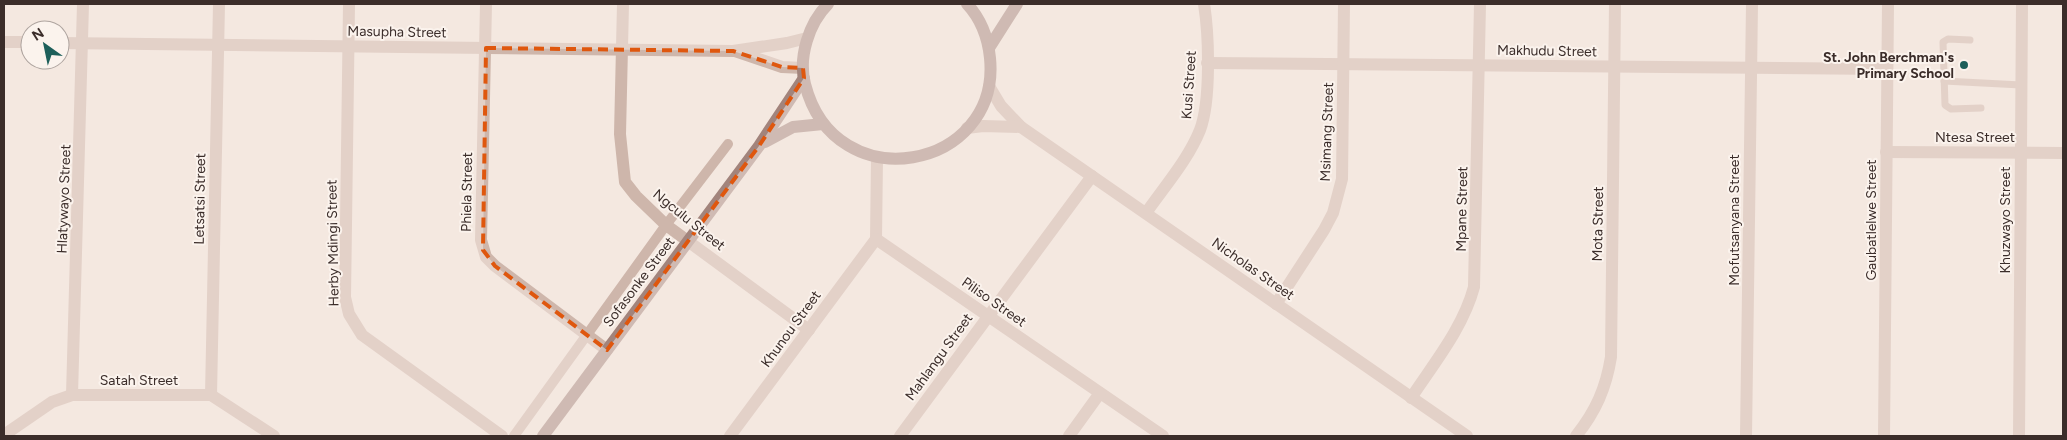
<svg xmlns="http://www.w3.org/2000/svg" width="2067" height="440" font-family="Figtree,sans-serif">
	<style>
		.lines { fill: none; stroke-linecap: round; stroke-linejoin: round }
		.service { stroke: #ceb6ab; stroke-width: 7 }
		.pedestrian { stroke: #ceb6ab; stroke-width: 10 }
		.minor { stroke: #ceb6ab; stroke-width: 12 }
		.tertiary { stroke: #ceb6ab; stroke-width: 12 }
		.secondary { stroke: #a2847c; stroke-width: 12 }
		.marked { fill: none; stroke: #df570e; stroke-width: 4; stroke-dasharray: 10 6; stroke-linejoin: round }
		.poi-dot { fill: #1d5f5a; stroke: #fbf3ed; stroke-width: 2 }
		.labels { text-anchor: middle; dominant-baseline: central; stroke-width: 4; stroke-linejoin: round; paint-order: stroke }
		.street-label { font-size: 14px; fill: #3b2d2a; stroke: #fbf3ed }
		.poi-label { font-size: 14px; font-weight: bold; fill: #3b2d2a; stroke: #fbf3ed; text-anchor: end }
	</style>
	<rect width="100%" height="100%" fill="#f4e8e0"/>
	<g class="lines">
		<g class="service">
			<path d="M1970,40L1948,39L1943,42L1945,105L1951,109L1981,108"/>
			<path d="M1944,81L2021,85"/>
		</g>
		<path class="pedestrian" d="M514,436L666,225L728,144"/>
		<g class="minor">
			<path d="M349,4L345,297L349,314L362,335L502,436"/>
			<path d="M486,4L481,240L486,257L495,266L607,350"/>
			<path d="M623,4L620,134L625,182L636,196L666,225L809,330"/>
			<path d="M1207,63L1887,69"/>
			<path d="M1886,152L2063,153"/>
			<path d="M1146,213C1164,187 1188,160 1200,130C1211,101 1209,35 1204,4"/>
			<path d="M876,239L1163,436"/>
			<path d="M876,239L877,158"/>
			<path d="M1276,304L1324,230L1333,213L1342,179L1344,4"/>
			<path d="M72,395L83,4"/>
			<path d="M211,395L219,4"/>
			<path d="M1411,398C1434,363 1463,328 1474,287L1480,4"/>
			<path d="M4,435L52,402L72,395H211L274,436"/>
			<path d="M730,436L876,239"/>
			<path d="M900,436L1092,176"/>
			<path d="M1069,436L1100,393"/>
			<path d="M1576,436C1596,411 1606,388 1611,357L1615,4"/>
			<path d="M1746,436L1752,4"/>
			<path d="M1884,436L1888,4"/>
			<path d="M2019,436L2022,4"/>
		</g>
		<g class="tertiary">
			<path d="M4,42H30"/>
			<path d="M60,43L733,51L787,43L807,38"/>
			<path d="M735,51L782,67L803,68"/>
			<path d="M989,86L1001,106L1021,127L1467,436"/>
			<path d="M967,128L983,126L1021,127"/>
		</g>
		<g class="secondary">
			<path d="M828,4C809,23 798,57 805,84C835,202 1001,170 990,58C988,38 981,19 967,4"/>
			<path d="M989,48L1017,4"/>
			<path d="M765,142L793,127L823,124"/>
			<path d="M543,436L759,146L804,78"/>
		</g>
	</g>
	<path d="M0 0H2067V440H0ZM486,48L733,51L782,67L803,68L804,78L759,146L607,350L495,266L483,250Z" fill="#f4e8e0" fill-opacity=".55" fill-rule="evenodd"/>
	<path class="marked" d="M486,48L733,51L782,67L803,68L804,78L759,146L607,350L495,266L483,250Z"/>
	<circle class="poi-dot" cx="1964" cy="65" r="5"/>
	<g class="labels">
		<g class="street-label">
			<text transform="translate(397 32) rotate(1)">Masupha Street</text>
			<text transform="translate(1547 51) rotate(1)">Makhudu Street</text>
			<text transform="translate(1189 85) rotate(-86)">Kusi Street</text>
			<text transform="translate(1327 132) rotate(-88)">Msimang Street</text>
			<text x="1975" y="137">Ntesa Street</text>
			<text transform="translate(467 192) rotate(-89)">Phiela Street</text>
			<text transform="translate(64 199) rotate(-88)">Hlatywayo Street</text>
			<text transform="translate(200 199) rotate(-89)">Letsatsi Street</text>
			<text transform="translate(1462 209) rotate(-89)">Mpane Street</text>
			<text transform="translate(689 220) rotate(39)">Ngculu Street</text>
			<text transform="translate(1734 220) rotate(-90)">Mofutsanyana Street</text>
			<text transform="translate(1871 220) rotate(-90)">Gaubatlelwe Street</text>
			<text transform="translate(2005 220) rotate(-90)">Khuzwayo Street</text>
			<text transform="translate(1598 224) rotate(-89)">Mota Street</text>
			<text transform="translate(333 243) rotate(-91)">Herby Mdingi Street</text>
			<text transform="translate(1253 269) rotate(35)">Nicholas Street</text>
			<text transform="translate(639 282) rotate(-53)">Sofasonke Street</text>
			<text transform="translate(994 302) rotate(35)">Piliso Street</text>
			<text transform="translate(791 329) rotate(-54)">Khunou Street</text>
			<text transform="translate(939 357) rotate(-54)">Mahlangu Street</text>
			<text x="139" y="380">Satah Street</text>
		</g>
		<g class="poi-label">
			<text x="1954" y="57">St. John Berchman's<tspan x="1954" dy="16">Primary School</tspan></text>
		</g>
	</g>
	<rect width="2067" height="440" fill="none" stroke="#3b2d2a" stroke-width="10"/>
	<g transform="translate(45 45) rotate(327)"><circle r="24" fill="#fbf3ed" stroke="#aea49f"/>
	<path d="M0-4L9 19L0 12L-9 19Z" fill="#1d5f5a"/>
	<text y="-8" font-size="14" font-weight="bold" text-anchor="middle" fill="#3b2d2a">N</text>
	</g>
</svg>
